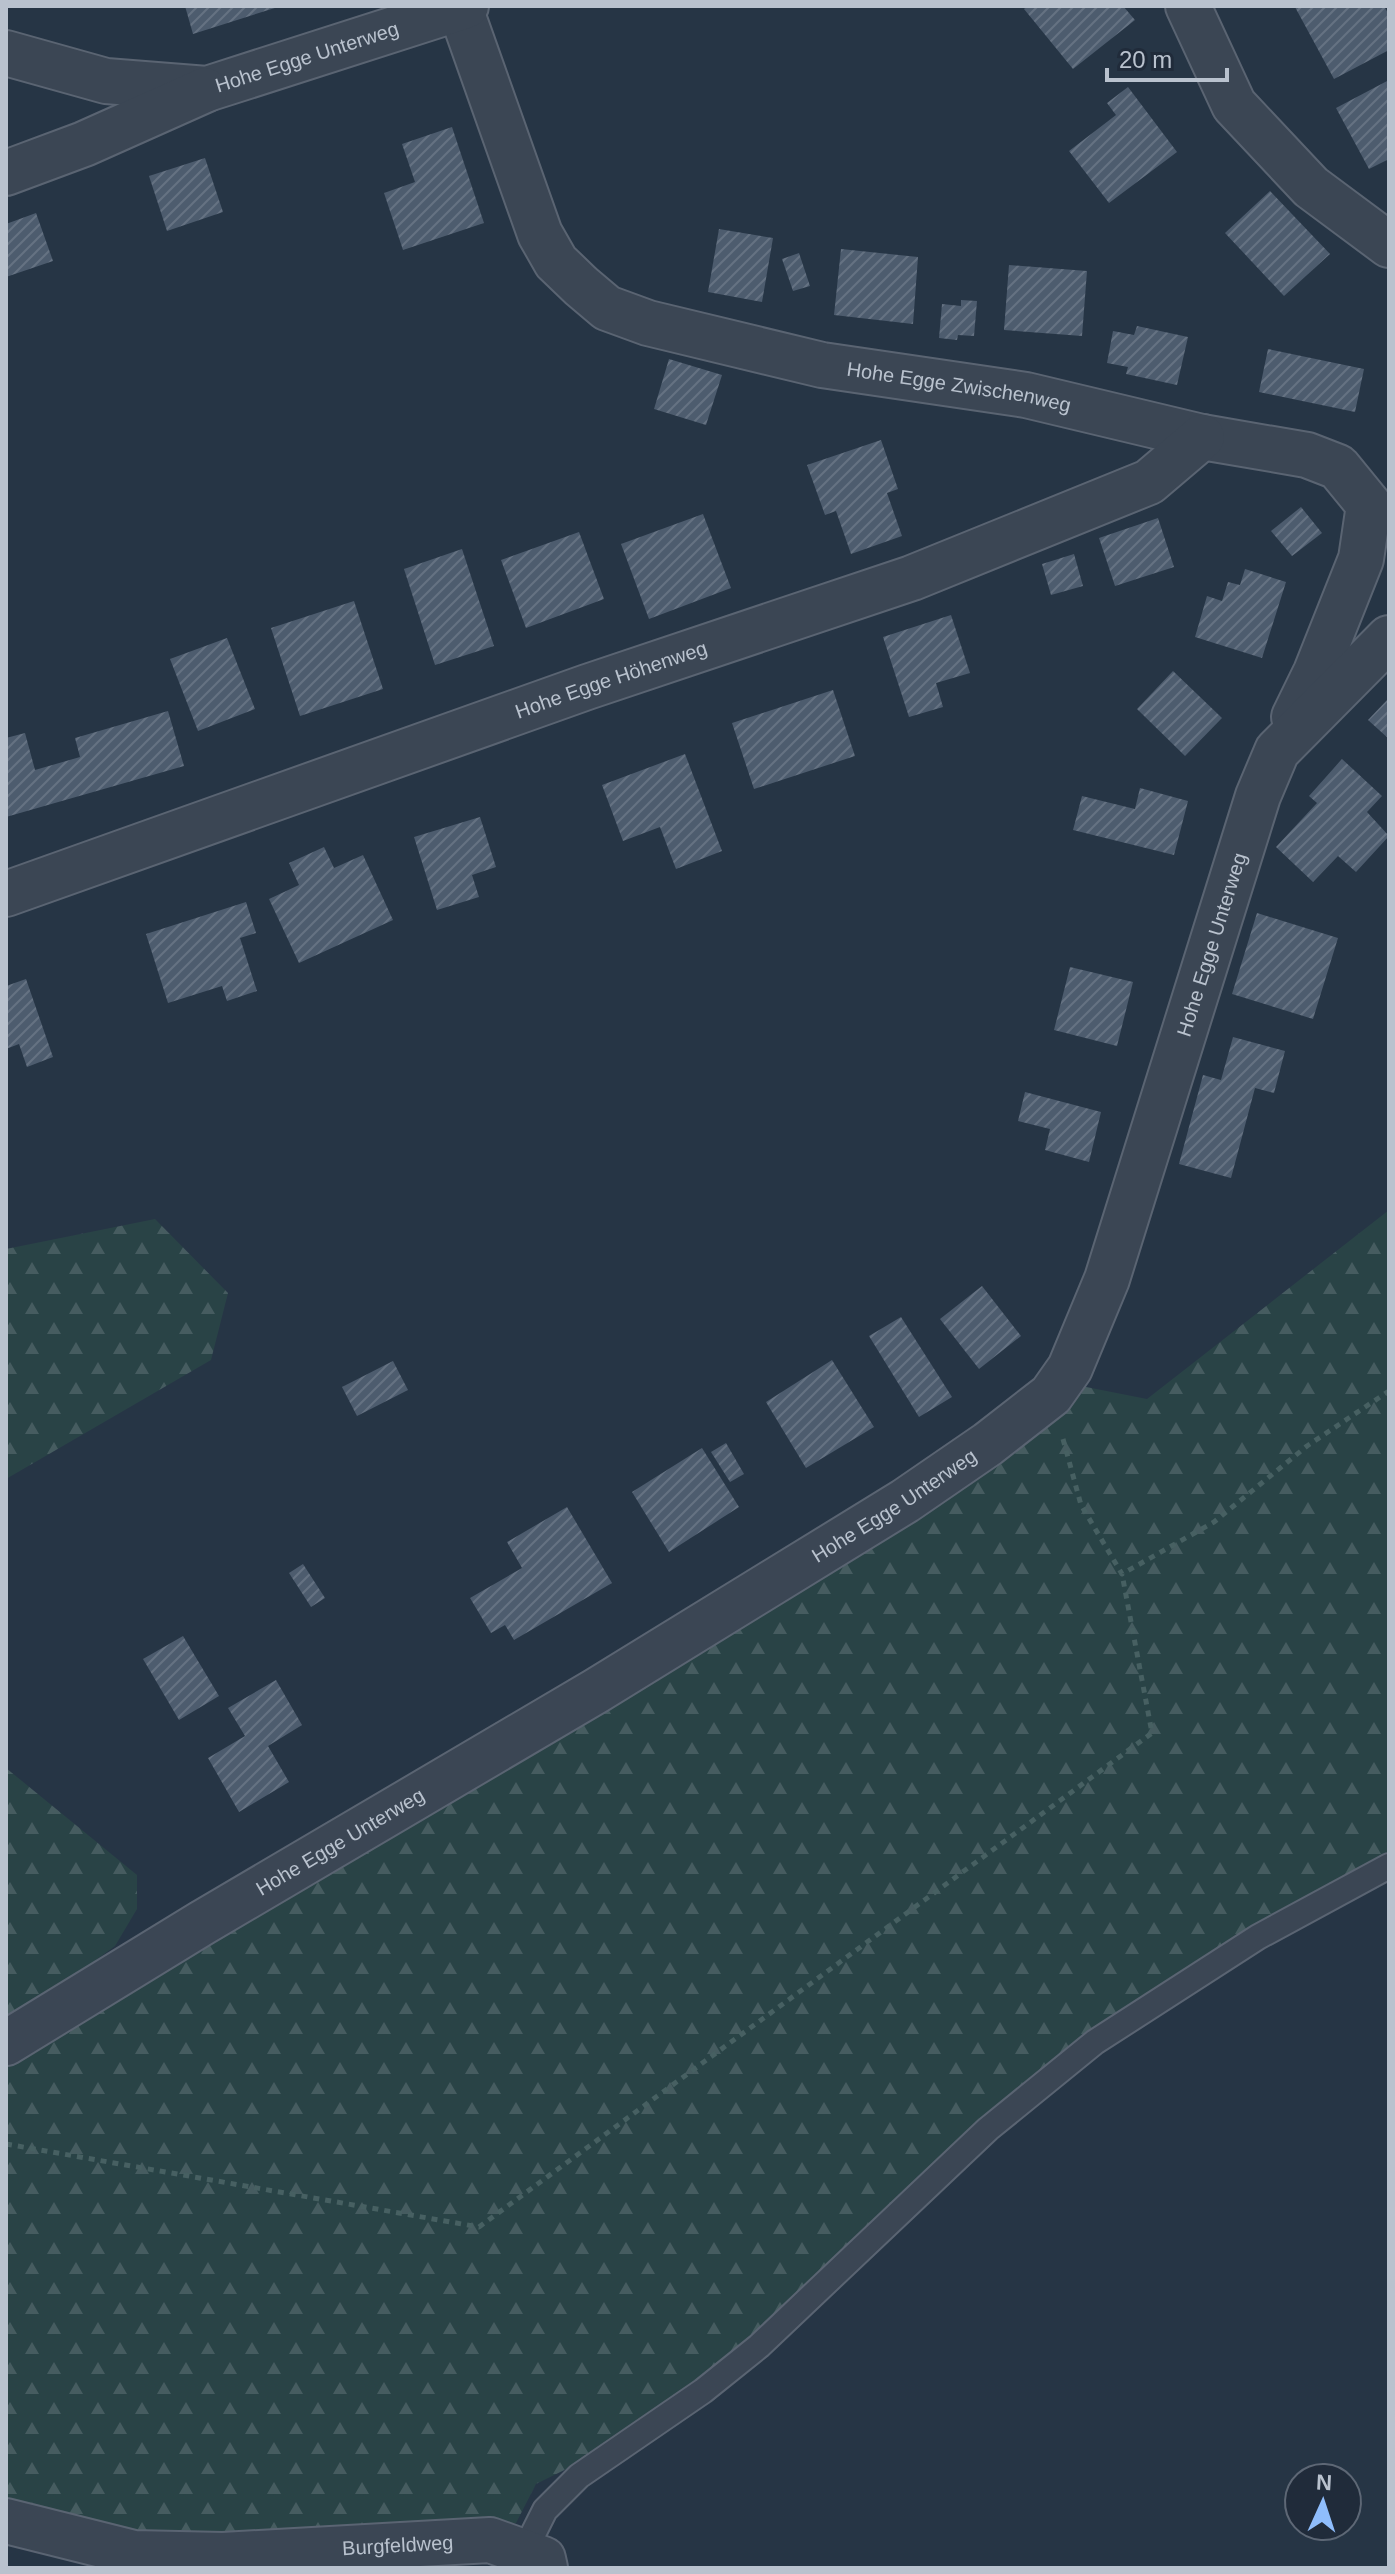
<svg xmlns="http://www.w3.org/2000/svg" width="1395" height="2574" font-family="Helvetica,sans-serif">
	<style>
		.forest { fill: url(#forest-firs) }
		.building { fill: url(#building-hatch) }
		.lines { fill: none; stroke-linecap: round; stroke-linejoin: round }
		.lane-casing { stroke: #5a6472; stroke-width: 28 }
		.street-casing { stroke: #5a6472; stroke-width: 48 }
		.path { stroke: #476062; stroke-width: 5; stroke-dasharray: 6 6; stroke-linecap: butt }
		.lane { stroke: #3b4654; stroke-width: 24 }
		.street { stroke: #3b4654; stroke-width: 44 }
		.labels { text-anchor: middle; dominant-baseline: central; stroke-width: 7; stroke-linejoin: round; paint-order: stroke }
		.street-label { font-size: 20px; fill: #b9c2ce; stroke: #202b3a }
	</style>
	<defs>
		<pattern id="forest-firs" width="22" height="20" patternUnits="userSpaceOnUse" patternTransform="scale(2)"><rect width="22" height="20" fill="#294346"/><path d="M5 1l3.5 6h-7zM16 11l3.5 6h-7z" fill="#465c60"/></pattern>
		<pattern id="building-hatch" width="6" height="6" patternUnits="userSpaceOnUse" patternTransform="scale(2)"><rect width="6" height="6" fill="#4d5c6e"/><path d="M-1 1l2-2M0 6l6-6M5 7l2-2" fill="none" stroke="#657282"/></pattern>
	</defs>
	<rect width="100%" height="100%" fill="#263545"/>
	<g class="forest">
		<path d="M1389,1210V1859L1087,2039L745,2344L609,2448L536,2484L516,2523L135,2539L6,2507V2060L1076,1385L1147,1399Z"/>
		<path d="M155,1219L228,1293L211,1360L6,1479V1249Z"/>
		<path d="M6,1768L137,1875V1909L115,1946L6,2026Z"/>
	</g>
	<g class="building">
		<path d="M185,6H278V7L193,34Z"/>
		<path d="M1029,6H1123L1135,20L1073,69L1024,9Z"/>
		<path d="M1384,6L1389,15V50L1334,79L1295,7Z"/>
		<path d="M1389,80V159L1369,169L1336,108Z"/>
		<path d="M1128,87L1177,152L1109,203L1069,151L1116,115L1107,103Z"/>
		<path d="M452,127L484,223L403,250L384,193L415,182L402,144Z"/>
		<path d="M205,158L223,212L167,231L149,176Z"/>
		<path d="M1270,191L1330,254L1284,296L1225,233Z"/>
		<path d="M36,213L53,261L6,277V224Z"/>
		<path d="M719,229L773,238L762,302L708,292Z"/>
		<path d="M841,249L918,257L913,324L834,315Z"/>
		<path d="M799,253L810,286L793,291L782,259Z"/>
		<path d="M1009,265L1087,271L1082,336L1004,330Z"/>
		<path d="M961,300L977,301L974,336L958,335L957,340L939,338L942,304L961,306Z"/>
		<path d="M1137,326L1188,337L1177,385L1126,374L1128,367L1107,363L1113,331L1134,335Z"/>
		<path d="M1268,349L1364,369L1355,412L1259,392Z"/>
		<path d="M669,359L722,375L706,425L654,409Z"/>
		<path d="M881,440L898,489L887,493L902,536L851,554L836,511L825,515L807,465Z"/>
		<path d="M1301,507L1322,533L1292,556L1271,531Z"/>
		<path d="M703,514L731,588L649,619L621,544Z"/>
		<path d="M1158,518L1174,567L1115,586L1099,538Z"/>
		<path d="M579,532L604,599L526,628L501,560Z"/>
		<path d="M462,549L494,646L435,665L404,569Z"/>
		<path d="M1074,554L1083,586L1051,595L1042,564Z"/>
		<path d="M1245,569L1286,582L1262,658L1195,637L1207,596L1222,601L1228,582L1240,585Z"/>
		<path d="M354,601L383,689L300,716L271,628Z"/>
		<path d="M951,615L970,673L936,683L943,707L909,717L883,637Z"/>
		<path d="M227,638L255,709L198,731L170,659Z"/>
		<path d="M1173,671L1222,718L1185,756L1137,709Z"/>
		<path d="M833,690L855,756L754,789L732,723Z"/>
		<path d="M1389,698V739L1368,720Z"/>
		<path d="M168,711L184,766L6,817V738L25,733L35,770L80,757L75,738Z"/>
		<path d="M685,754L722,851L676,869L660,827L623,841L602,785Z"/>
		<path d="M1342,759L1382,796L1367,812L1389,836L1356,872L1338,856L1313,882L1276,847L1317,803L1309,796Z"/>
		<path d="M1140,788L1188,801L1174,855L1073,830L1082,796L1135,809Z"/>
		<path d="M480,817L496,867L472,875L479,897L437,910L414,837Z"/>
		<path d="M324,847L334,868L363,855L393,920L299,963L269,899L299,885L289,863Z"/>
		<path d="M246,902L256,933L240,938L257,991L227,1001L222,986L168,1003L146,934Z"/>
		<path d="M1257,913L1338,938L1313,1019L1232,994Z"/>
		<path d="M1070,967L1133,982L1117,1046L1054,1030Z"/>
		<path d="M26,979L53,1057L27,1067L19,1044L6,1049V986Z"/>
		<path d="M1233,1037L1285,1051L1274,1093L1255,1088L1231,1178L1179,1164L1203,1075L1221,1080Z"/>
		<path d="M1025,1092L1101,1112L1089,1162L1045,1150L1050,1129L1018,1121Z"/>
		<path d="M982,1286L1021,1336L979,1369L940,1319Z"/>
		<path d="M901,1317L952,1397L919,1417L869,1336Z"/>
		<path d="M832,1360L874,1427L806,1468L766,1402Z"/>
		<path d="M393,1361L408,1390L357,1416L342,1387Z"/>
		<path d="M726,1443L744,1474L730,1482L711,1452Z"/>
		<path d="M702,1448L739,1507L669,1552L632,1492Z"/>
		<path d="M567,1507L612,1583L514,1640L505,1625L491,1633L470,1598L522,1568L507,1542Z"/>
		<path d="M303,1564L325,1598L311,1607L289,1573Z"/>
		<path d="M183,1636L219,1696L179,1720L143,1659Z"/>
		<path d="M276,1680L302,1725L268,1746L289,1782L239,1812L208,1758L245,1736L228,1708Z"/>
	</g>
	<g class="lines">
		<g class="lane-casing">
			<path id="lane" d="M524,2552L545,2510L579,2476L703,2391L759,2346L988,2129L1095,2042L1258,1937L1389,1866"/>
		</g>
		<g class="street-casing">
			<g id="street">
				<path d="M1188,6L1234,105L1311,187L1389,245"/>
				<path id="s1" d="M460,8L540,234L556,262L581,286L607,308L648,323L822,365L1026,395L1202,437L1307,455L1338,467L1369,505L1361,559L1316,672L1294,717"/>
				<path id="s2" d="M6,53L106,81L207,89L466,6"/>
				<path d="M6,173L84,144L205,90"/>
				<path id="s3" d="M6,894L587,687L912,578L1149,482L1202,437"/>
				<path id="s4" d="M6,2043L202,1923L596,1691L905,1501L988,1444L1051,1395L1070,1368L1107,1279L1258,796L1277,751L1389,638"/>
				<path id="s5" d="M6,2521L134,2553L223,2555L490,2540L543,2559L545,2568"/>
			</g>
		</g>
		<g class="path">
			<path d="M1063,1439L1081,1505L1122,1574L1214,1522L1307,1446L1389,1391"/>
			<path d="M6,2144L479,2227L1152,1733L1122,1574"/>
		</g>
		<use href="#lane" class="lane"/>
		<use href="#street" class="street"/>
	</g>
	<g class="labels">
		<g class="street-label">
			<text stroke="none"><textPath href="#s2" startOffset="310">Hohe Egge Unterweg</textPath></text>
			<text stroke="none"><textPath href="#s1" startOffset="702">Hohe Egge Zwischenweg</textPath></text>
			<text stroke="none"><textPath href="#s3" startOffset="642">Hohe Egge Höhenweg</textPath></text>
			<text stroke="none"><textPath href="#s4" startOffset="1710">Hohe Egge Unterweg</textPath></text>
			<text stroke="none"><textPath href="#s4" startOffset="1038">Hohe Egge Unterweg</textPath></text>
			<text stroke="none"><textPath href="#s4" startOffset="390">Hohe Egge Unterweg</textPath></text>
			<text stroke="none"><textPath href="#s5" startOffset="396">Burgfeldweg</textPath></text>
		</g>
	</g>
	<rect width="1395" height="2574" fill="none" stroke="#b9c2ce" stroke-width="16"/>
	<g transform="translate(1323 2502) rotate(3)"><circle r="38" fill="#202b3a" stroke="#5d6775" stroke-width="2"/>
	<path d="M0-6L14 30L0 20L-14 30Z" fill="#8fbdfc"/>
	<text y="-12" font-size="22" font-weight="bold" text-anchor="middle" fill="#b9c2ce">N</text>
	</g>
	<path d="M1107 68v12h120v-12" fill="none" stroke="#b9c2ce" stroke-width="4"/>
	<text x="1119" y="68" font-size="24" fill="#b9c2ce" stroke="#202b3a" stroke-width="6" paint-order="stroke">20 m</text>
</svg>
